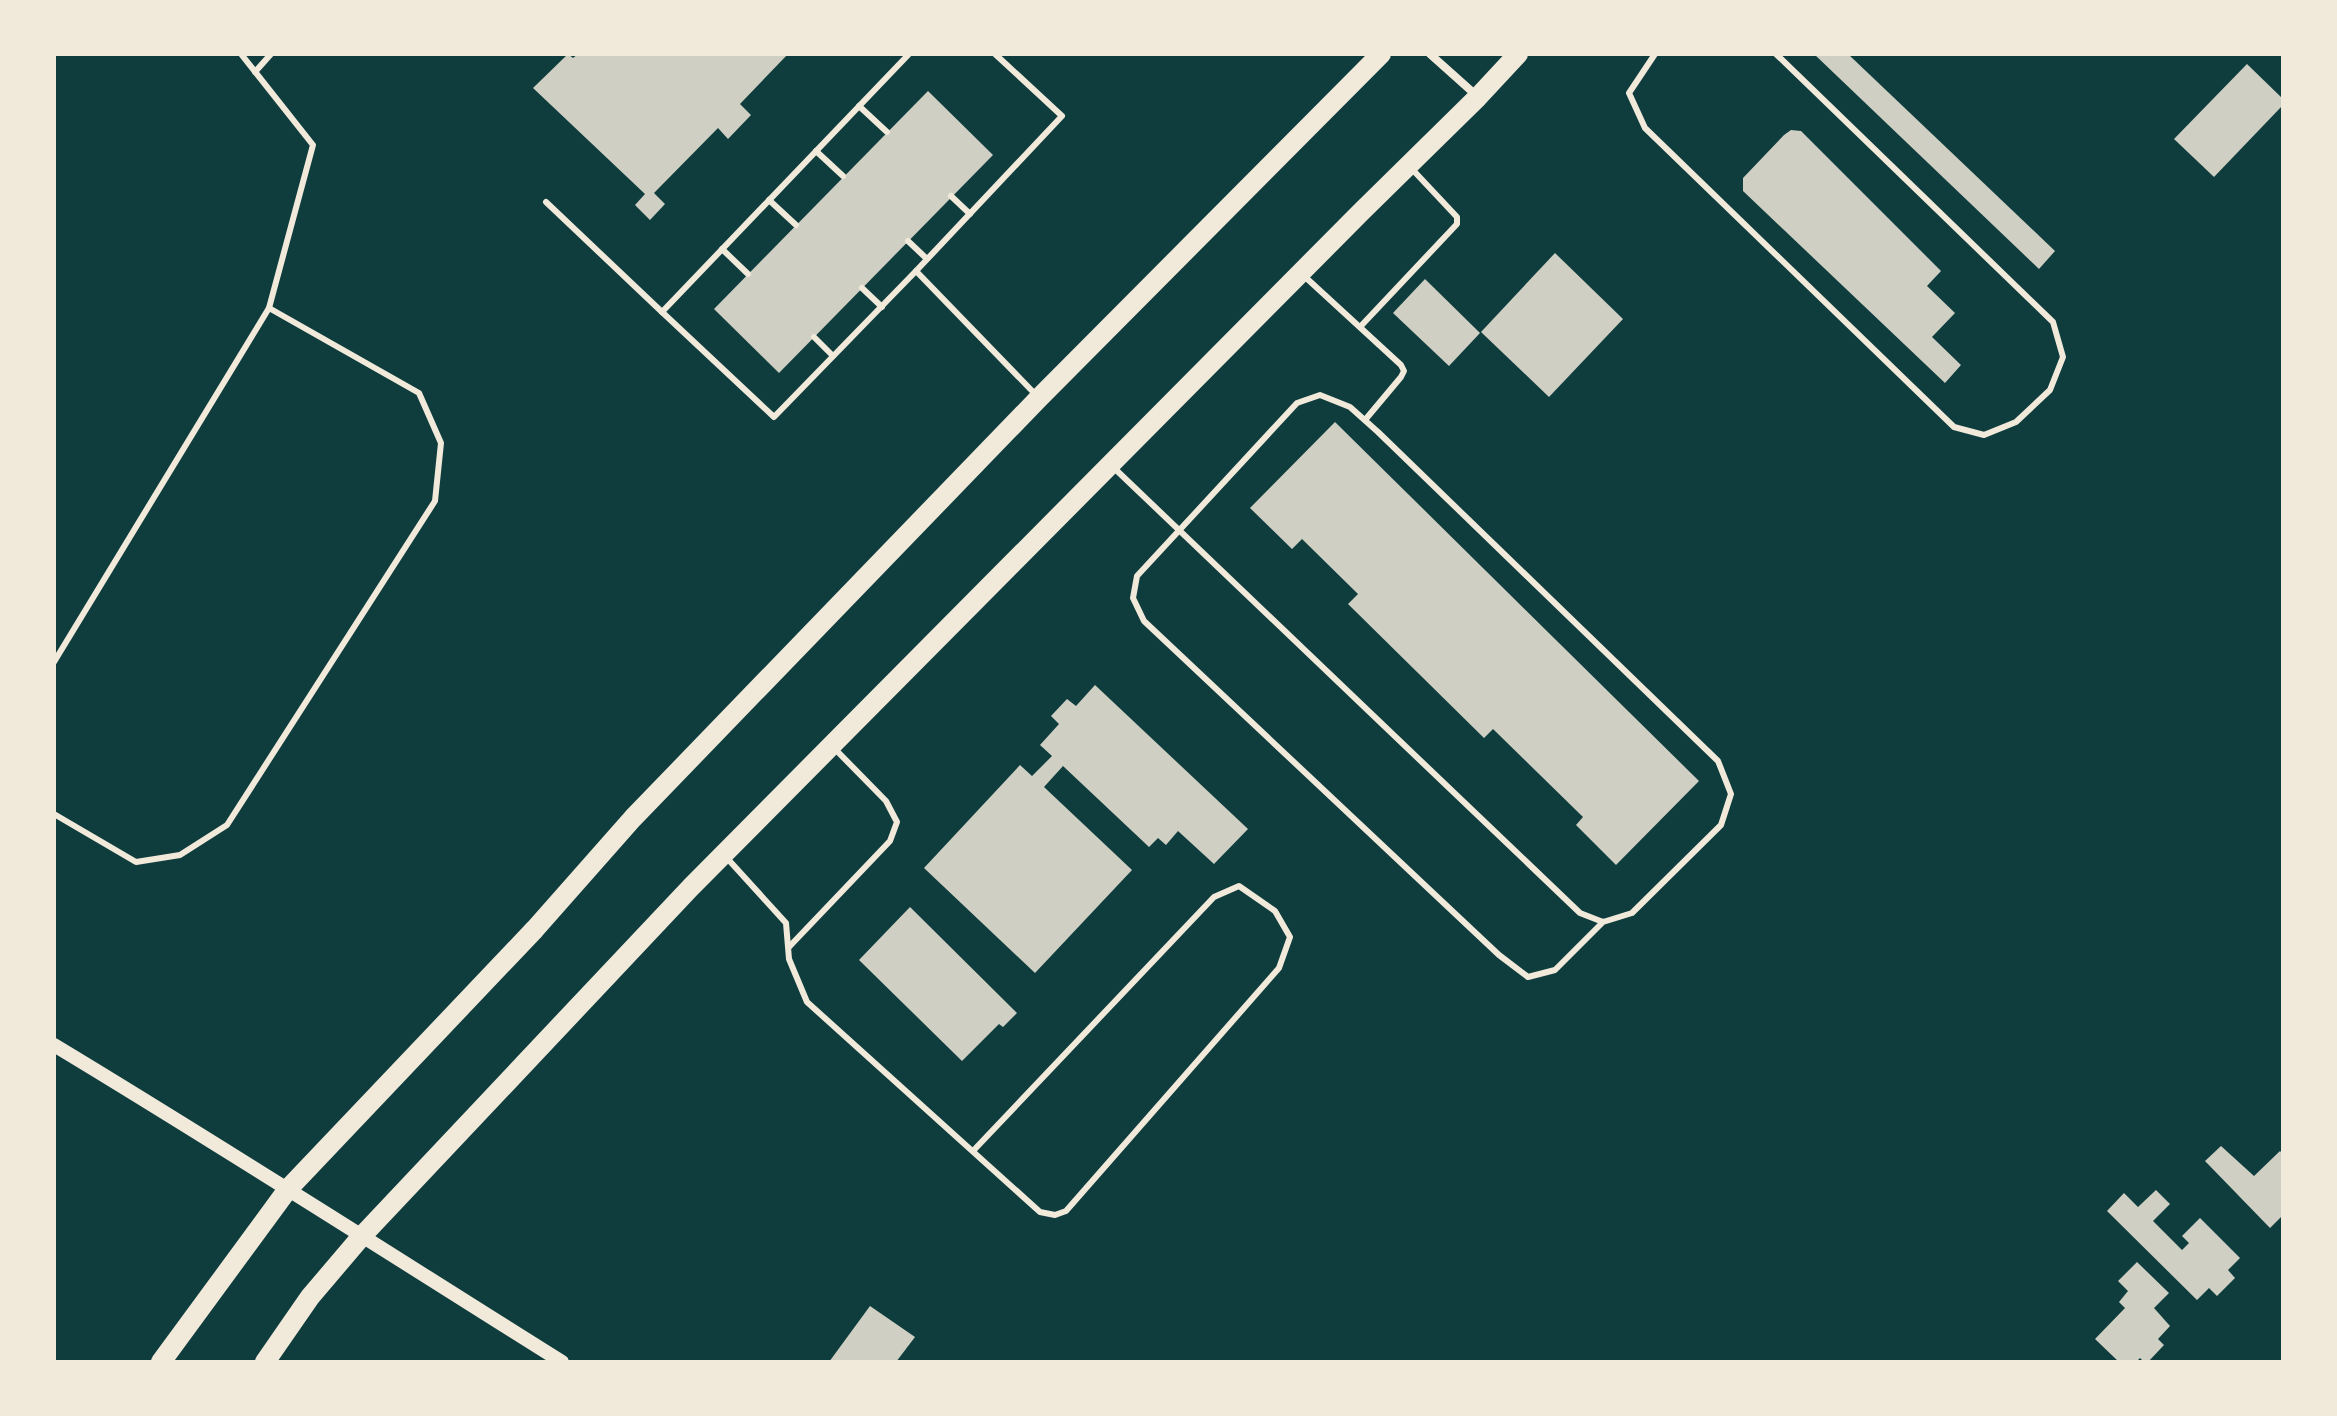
<svg xmlns="http://www.w3.org/2000/svg" width="2337" height="1416" font-family="Roboto,sans-serif">
	<style>
		.building { fill: #cfcfc3 }
		.lines { fill: none; stroke-linecap: round; stroke-linejoin: round }
		.service { stroke: #f1e9da; stroke-width: 6 }
		.minor { stroke: #f1e9da; stroke-width: 8 }
		.tertiary { stroke: #f1e9da; stroke-width: 14 }
		.primary { stroke: #f1e9da; stroke-width: 20 }
	</style>
	<rect width="100%" height="100%" fill="#0f3d3e"/>
	<g class="building">
		<path d="M568,54L573,58L578,54H788L740,104L751,115L728,139L718,128L654,193L665,204L650,220L635,205L645,194L533,88Z"/>
		<path d="M1814,54H1848L2055,251L2039,269Z"/>
		<path d="M2247,64L2283,99V105L2214,177L2174,139Z"/>
		<path d="M928,91L993,155L779,373L714,309Z"/>
		<path d="M1791,130L1801,131L1941,271L1927,286L1955,313L1932,337L1961,365L1945,383L1743,191V178L1784,135Z"/>
		<path d="M1555,253L1623,319L1549,397L1481,332Z"/>
		<path d="M1425,279L1480,333L1449,366L1393,313Z"/>
		<path d="M1335,422L1699,781L1616,865L1576,825L1583,817L1493,729L1484,738L1348,604L1358,594L1302,539L1292,549L1250,508Z"/>
		<path d="M1095,685L1248,829L1214,864L1178,831L1166,845L1158,838L1149,847L1063,766L1044,787L1132,870L1035,973L924,868L1020,765L1032,776L1052,756L1040,745L1059,724L1051,716L1067,699L1076,706Z"/>
		<path d="M910,907L1017,1013L1003,1027L999,1024L962,1061L859,960Z"/>
		<path d="M2221,1146L2254,1176L2280,1151L2283,1154V1215L2270,1228L2205,1161Z"/>
		<path d="M2156,1190L2170,1204L2153,1221L2182,1250L2189,1243L2182,1236L2200,1218L2240,1258L2228,1270L2235,1278L2217,1296L2209,1288L2197,1300L2107,1211L2124,1193L2138,1207Z"/>
		<path d="M2137,1262L2169,1293L2154,1308L2170,1326L2158,1339L2164,1345L2148,1362H2144L2140,1358L2136,1362H2119L2095,1339L2125,1308L2119,1302L2128,1291L2118,1281Z"/>
		<path d="M870,1306L915,1337L896,1362H829Z"/>
	</g>
	<g class="lines">
		<g class="service">
			<path d="M909,54L662,312L774,417L916,271L1037,396"/>
			<path d="M1655,54L1629,93L1645,128L1954,427L1984,435L2016,422L2050,390L2063,357L2053,322L1776,54"/>
			<path d="M255,72L271,54"/>
			<path d="M859,106L887,132"/>
			<path d="M816,151L843,176"/>
			<path d="M951,196L970,214"/>
			<path d="M769,200L796,225"/>
			<path d="M546,202L662,312"/>
			<path d="M908,241L927,259"/>
			<path d="M722,249L748,274"/>
			<path d="M916,271L1062,116L995,54"/>
			<path d="M1303,275L1401,365L1404,371L1401,377L1365,420"/>
			<path d="M862,288L882,307"/>
			<path d="M1360,327L1457,224V217L1411,168"/>
			<path d="M814,337L833,356"/>
			<path d="M1113,467L1580,913L1603,922L1632,913L1721,825L1731,794L1718,761L1378,432L1350,407L1320,395L1297,403L1137,576L1133,598L1144,621L1499,955L1528,977L1555,970L1603,922"/>
			<path d="M54,662L269,308L313,145L241,54"/>
			<path d="M54,814L136,862L180,855L227,825L435,501L441,443L419,393L269,308"/>
			<path d="M726,857L786,923L789,959L807,1002L1040,1212L1055,1215L1066,1211L1279,968L1290,937L1275,911L1239,886L1214,897L973,1151"/>
			<path d="M789,947L890,841L897,822L886,801L834,748"/>
		</g>
		<path class="minor" d="M1430,54L1477,96"/>
		<path class="tertiary" d="M54,1045C225,1148 393,1256 562,1362"/>
		<g class="primary">
			<path d="M161,1362L288,1189L535,929L633,818L1039,398L1381,54"/>
			<path d="M265,1362L310,1297L361,1237L691,887L1361,212L1478,97L1518,54"/>
		</g>
	</g>
	<rect width="2337" height="1416" fill="none" stroke="#f1e9da" stroke-width="112"/>
</svg>
